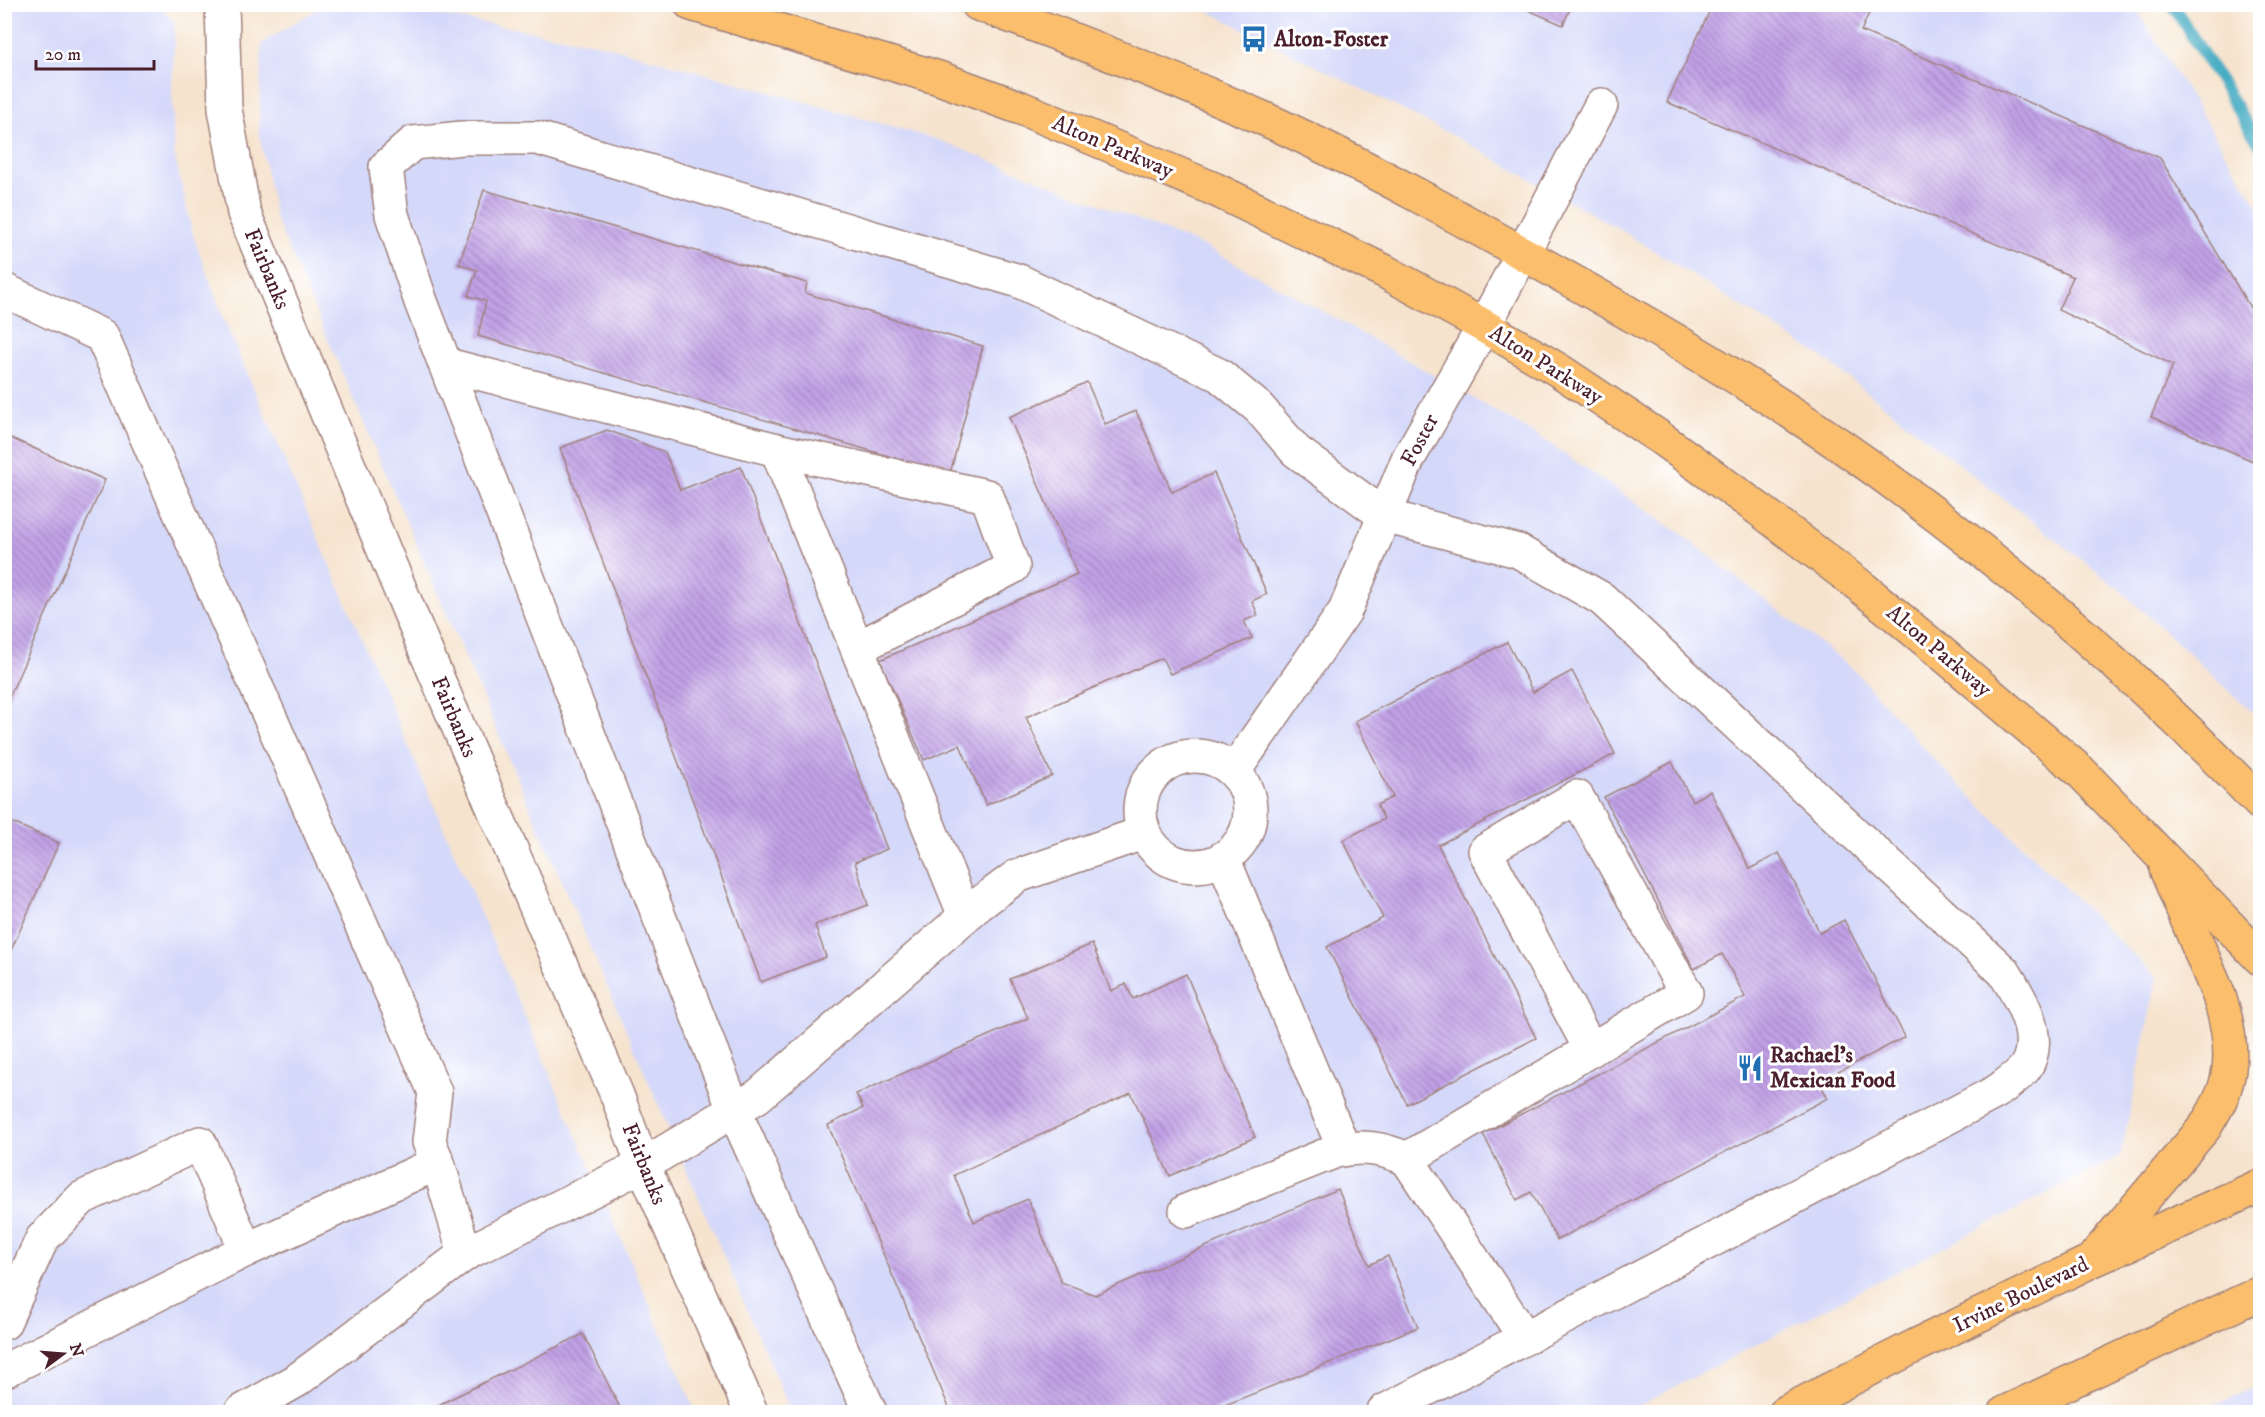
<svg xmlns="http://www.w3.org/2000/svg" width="2265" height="1417" font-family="'IM FELL DW Pica',serif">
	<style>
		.built { fill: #d4d8f9 }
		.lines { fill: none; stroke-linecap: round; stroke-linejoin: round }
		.stream { stroke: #44acc3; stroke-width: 12 }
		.building { fill: url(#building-back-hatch) }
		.minor-casing { stroke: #a0817c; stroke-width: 36 }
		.major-casing { stroke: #a0817c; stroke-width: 36 }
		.minor { stroke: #fff; stroke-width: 33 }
		.major { stroke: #fabe6d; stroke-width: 33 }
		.labels { text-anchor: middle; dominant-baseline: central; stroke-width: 6; stroke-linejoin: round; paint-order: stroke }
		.poi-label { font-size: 22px; font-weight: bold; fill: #4a1f2b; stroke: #fff; text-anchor: start }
		.street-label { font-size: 22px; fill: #4a1f2b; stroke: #fff }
	</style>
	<defs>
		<pattern id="building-back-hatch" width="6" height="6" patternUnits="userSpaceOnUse" patternTransform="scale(1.5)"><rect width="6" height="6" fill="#c1a1e7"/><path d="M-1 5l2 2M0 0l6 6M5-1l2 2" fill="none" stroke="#9f83bb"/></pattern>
	</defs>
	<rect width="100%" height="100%" fill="#fff"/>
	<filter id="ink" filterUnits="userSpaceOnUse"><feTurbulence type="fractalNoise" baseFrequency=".0167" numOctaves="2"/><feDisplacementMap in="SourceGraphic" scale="12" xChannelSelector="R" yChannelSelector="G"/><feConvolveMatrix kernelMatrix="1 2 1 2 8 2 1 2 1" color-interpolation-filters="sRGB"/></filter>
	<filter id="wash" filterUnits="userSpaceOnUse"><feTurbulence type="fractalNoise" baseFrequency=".008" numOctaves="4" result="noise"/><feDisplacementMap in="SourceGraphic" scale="24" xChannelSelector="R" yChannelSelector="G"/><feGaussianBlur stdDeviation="1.35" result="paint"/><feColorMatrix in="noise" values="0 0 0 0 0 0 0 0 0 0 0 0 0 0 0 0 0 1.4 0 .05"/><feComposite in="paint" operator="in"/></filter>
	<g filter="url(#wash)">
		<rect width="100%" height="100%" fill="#f6e3cd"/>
		<g class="built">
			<path d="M5,5H158L175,22L172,89L174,153L193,235L224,320L696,1412H5Z"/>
			<path d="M324,5H384L600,44L939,140L1206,247L1333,317L1540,437L1684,536L1853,669L1939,765L2157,978L2121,1155L1627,1412H791L275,217L259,133L262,43Z"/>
			<path d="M1193,5H2134L2260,209V719L2119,589L1822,357L1624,232L1456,137L1202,8Z"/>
			<path d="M2260,1385V1412H2200Z"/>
		</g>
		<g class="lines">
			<path class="stream" d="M2172,4L2260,145"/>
		</g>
		<g id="blocks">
			<g class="building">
				<path d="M1514,4H1572L1563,25Z"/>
				<path d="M1713,4H1873L1861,31L2160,158L2260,324V464L2151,417L2173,365L2058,310L2073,277L1667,102Z"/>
				<path d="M484,190L807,283L805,293L983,346L950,474L478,336L486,301L468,296L477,270L459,264Z"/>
				<path d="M1087,382L1105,424L1136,411L1172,492L1214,473L1267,594L1252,601L1258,615L1244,621L1252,638L1170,674L1162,658L1026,717L1052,776L986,805L960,745L924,760L880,660L1077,574L1009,417Z"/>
				<path d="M607,430L665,452L680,490L741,467L887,849L855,862L868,905L815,925L826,957L761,982L560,448Z"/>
				<path d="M4,435L105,480L4,709Z"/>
				<path d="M1507,642L1533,692L1572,671L1615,754L1438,845L1536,1038L1407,1104L1327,947L1383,918L1343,840L1384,819L1377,805L1393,797L1355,721Z"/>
				<path d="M1672,762L1692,801L1710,791L1750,869L1779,853L1820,933L1844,920L1905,1037L1819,1082L1828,1098L1557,1240L1531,1192L1517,1200L1483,1134L1745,997L1722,954L1694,969L1604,797Z"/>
				<path d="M4,819L59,843L4,966Z"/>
				<path d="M1092,944L1111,991L1126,984L1133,999L1186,974L1255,1137L1170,1176L1131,1093L954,1175L974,1222L1028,1199L1061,1282L1095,1295L1338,1189L1369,1265L1388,1256L1418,1327L1208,1412H951L828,1125L863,1108L856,1094L1028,1018L1010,979Z"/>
				<path d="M583,1334L622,1412H424Z"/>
			</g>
		</g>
	</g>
	<g filter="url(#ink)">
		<use href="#blocks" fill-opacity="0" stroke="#a0817c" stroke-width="1.5"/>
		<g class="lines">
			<g class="minor-casing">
				<g id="minor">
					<path d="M222,4L225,109L244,213L424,647L617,1095L643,1165L751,1412"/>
					<path d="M4,290L102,336L435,1092L429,1142L438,1163L465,1254L643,1165L758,1096L978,905L1017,876L1143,833"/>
					<path d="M447,365L777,450L965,916"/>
					<path d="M777,450L987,496L1013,567L858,648"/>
					<circle cx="1195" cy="811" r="55"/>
					<path d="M1234,771L1345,611L1408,459L1484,326L1601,105"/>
					<path d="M1223,858L1344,1149"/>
					<path d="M1407,1159L1686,993L1577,797L1485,851L1591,1050"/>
					<path d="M1186,1211L1336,1151C1362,1145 1382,1148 1407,1159L1525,1338"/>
					<path d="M4,1323L42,1239L82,1198L200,1143L246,1250L438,1163"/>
					<path d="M4,1371L246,1250"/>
					<path d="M241,1412L296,1381L465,1254"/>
					<path d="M870,1412L734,1110L421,302L392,215L386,167L413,143L462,138H537L1019,281L1219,375L1259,408L1296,451L1385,516L1518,551L1602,599L2004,972C2020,997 2045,1038 2025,1068C2018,1077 2005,1085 1996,1092L1383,1412"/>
				</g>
			</g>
			<g class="major-casing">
				<g id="major">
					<path d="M691,4L939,78L1021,108L1214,189L1384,271L1484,326L1560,371L1659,437L1760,510L1859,585L1951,661L2080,771L2260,958"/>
					<path d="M978,4C1079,41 1178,80 1276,124C1369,167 1458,217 1547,267C1669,335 1792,407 1904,491C2031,585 2150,689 2260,803"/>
					<path d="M2096,1255L2205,1127C2213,1113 2222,1100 2226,1084C2234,1056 2228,1023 2219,996L2166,869"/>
					<path d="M1786,1412L1917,1345L2091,1261L2260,1186"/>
					<path d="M2006,1412L2260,1293"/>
				</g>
			</g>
			<use href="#minor" class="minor"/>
			<use href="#major" class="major"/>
		</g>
	</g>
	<defs>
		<g id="bus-bare" transform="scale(2.07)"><path d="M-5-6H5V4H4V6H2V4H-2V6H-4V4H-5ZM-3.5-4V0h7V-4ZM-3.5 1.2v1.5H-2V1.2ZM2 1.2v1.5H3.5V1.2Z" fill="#1f6fb2" stroke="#fff" stroke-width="2.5" paint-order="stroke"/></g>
		<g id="restaurant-bare" transform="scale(2.07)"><path d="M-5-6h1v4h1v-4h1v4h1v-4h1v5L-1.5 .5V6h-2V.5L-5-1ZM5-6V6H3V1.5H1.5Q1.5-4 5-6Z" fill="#1f6fb2" stroke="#fff" stroke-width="2.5" paint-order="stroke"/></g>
	</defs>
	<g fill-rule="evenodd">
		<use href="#bus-bare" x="1254" y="39"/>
		<use href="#restaurant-bare" x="1750" y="1068"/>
	</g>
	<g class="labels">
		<g class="poi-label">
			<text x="1274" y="39">Alton-Foster</text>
			<text x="1770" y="1055">Rachael's<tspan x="1770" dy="25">Mexican Food</tspan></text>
		</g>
		<g class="street-label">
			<text transform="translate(1113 147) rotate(23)">Alton Parkway</text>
			<text transform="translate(267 269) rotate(67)">Fairbanks</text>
			<text transform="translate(1546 365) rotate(32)">Alton Parkway</text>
			<text transform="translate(1420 440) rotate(-62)">Foster</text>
			<text transform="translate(1939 651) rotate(40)">Alton Parkway</text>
			<text transform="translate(454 717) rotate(67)">Fairbanks</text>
			<text transform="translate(644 1164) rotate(68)">Fairbanks</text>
			<text transform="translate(2021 1295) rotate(-26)">Irvine Boulevard</text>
		</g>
	</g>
	<rect width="2265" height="1417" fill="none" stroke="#fff" stroke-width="24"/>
	<g transform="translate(63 1354) rotate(74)" stroke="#ffffff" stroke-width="4.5" paint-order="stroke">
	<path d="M0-4.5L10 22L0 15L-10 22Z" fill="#4a1f2b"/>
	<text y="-9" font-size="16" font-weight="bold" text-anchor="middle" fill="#4a1f2b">N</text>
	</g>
	<path d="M36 60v9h118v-9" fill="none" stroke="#4a1f2b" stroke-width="3"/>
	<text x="45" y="60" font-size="18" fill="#4a1f2b" stroke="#ffffff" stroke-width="4.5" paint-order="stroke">20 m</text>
</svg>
